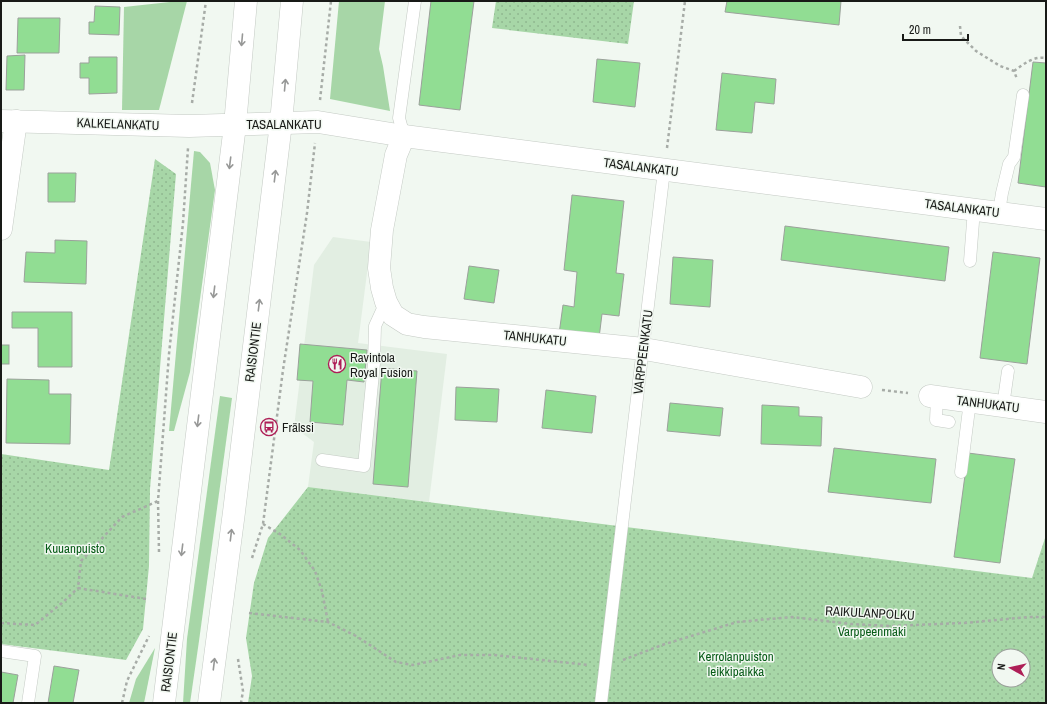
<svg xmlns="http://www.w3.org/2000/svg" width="1047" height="704" font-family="'Archivo Narrow',sans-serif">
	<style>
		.built { fill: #e2eee2 }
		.grass { fill: #a7d6a7 }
		.park { fill: url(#park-dots); fill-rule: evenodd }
		.building { fill: #91dd93; stroke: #9ba19b }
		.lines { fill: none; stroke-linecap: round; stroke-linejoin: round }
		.lane-casing { stroke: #c4cac4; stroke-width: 13 }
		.street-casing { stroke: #c4cac4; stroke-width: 23 }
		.secondary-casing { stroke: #c4cac4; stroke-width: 23 }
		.path { stroke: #a7aca7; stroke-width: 2.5; stroke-dasharray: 3 3; stroke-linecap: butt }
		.lane { stroke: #fff; stroke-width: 12 }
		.street { stroke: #fff; stroke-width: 22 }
		.secondary { stroke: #fff; stroke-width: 22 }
		.oneway { stroke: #979897 }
		.labels { text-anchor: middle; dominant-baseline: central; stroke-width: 3; stroke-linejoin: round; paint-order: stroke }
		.street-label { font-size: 13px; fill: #181a17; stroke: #f1f8f1 }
		.poi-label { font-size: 13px; fill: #181a17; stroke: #f1f8f1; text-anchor: start }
		.park-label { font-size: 13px; fill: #075b17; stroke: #f1f8f1 }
	</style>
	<defs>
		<pattern id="park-dots" width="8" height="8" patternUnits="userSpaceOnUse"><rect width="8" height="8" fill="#a7d6a7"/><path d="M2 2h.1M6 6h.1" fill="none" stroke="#8fb78f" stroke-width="1.8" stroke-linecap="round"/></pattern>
	</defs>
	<rect width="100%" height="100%" fill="#f1f8f1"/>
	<path class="built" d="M333,237L371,242L358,343L447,354L429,502L308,487L314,442L294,427L314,265Z"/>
	<g class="grass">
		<path d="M179,1H187L159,110H122L124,7Z"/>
		<path d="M339,1H385L379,49L383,66L390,111L330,99Z"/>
		<path d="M194,151L200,152L210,163L215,190L190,372L174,431H169Z"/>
		<path d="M220,396L232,398L199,641L190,703H183L187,639Z"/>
		<path d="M155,648L144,703H129L136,679Z"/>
	</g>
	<g class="park">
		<path d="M496,1H634L628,44L492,28Z"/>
		<path d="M155,159L176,174L150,489L149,566L143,629L126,660L1,644V454L109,470Z"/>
		<path d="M308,487L1032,578L1046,535V703H248L252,676L246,638L254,583L268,538ZM999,656H1023V680H999Z"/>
	</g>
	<g class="building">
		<path d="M431,1H474L460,110L419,105Z"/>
		<path d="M727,1H841L839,25L725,12Z"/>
		<path d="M95,6L120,7L119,35L89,34V22H94Z"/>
		<path d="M18,18H60L59,53H17Z"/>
		<path d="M25,55L24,90H6L7,56Z"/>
		<path d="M89,57H117V93L89,94V78H80V63H89Z"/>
		<path d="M597,59L640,63L635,107L593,102Z"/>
		<path d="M1033,62L1046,63V187L1018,183Z"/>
		<path d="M722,73L776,79L774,104L755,102L752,133L716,130Z"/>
		<path d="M48,173H76L75,202H48Z"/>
		<path d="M572,195L624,201L616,273L624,274L619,316L602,314L599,338L559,334L563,305L574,307L577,272L564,270Z"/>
		<path d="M785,226L949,247L945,281L781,260Z"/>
		<path d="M55,240L87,241L86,284L24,282L26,252L55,253Z"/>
		<path d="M993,252L1040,258L1027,364L980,358Z"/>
		<path d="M673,257L713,260L710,307L670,304Z"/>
		<path d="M469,266L499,270L494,303L464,299Z"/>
		<path d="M12,312H72V367H38V328H12Z"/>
		<path d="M300,344L367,350L364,382L347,380L343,425L310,422L313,381L297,380Z"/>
		<rect x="1" y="345" width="8" height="19"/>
		<path d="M382,368L417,371L408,487L373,484Z"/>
		<path d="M7,379L49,380V394H71L70,444L6,443Z"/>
		<path d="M456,387L499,389L497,422L455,420Z"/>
		<path d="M546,390L596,396L592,433L542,428Z"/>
		<path d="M670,403L723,408L720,436L667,431Z"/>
		<path d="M762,405L799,407V416L822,417L821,446L761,444Z"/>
		<path d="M834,448L936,459L931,503L828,492Z"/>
		<path d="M968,453L1015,459L1000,563L954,557Z"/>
		<path d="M54,666L79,670L73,703H48Z"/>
		<path d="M1,672L18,675L13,703H1Z"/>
	</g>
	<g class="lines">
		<g class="lane-casing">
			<g id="lane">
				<path d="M404,136L399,118L415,1"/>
				<path d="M999,212L1002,193L1009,164L1014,157L1023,95"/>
				<path d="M970,261L974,209"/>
				<path d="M937,397L936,420L949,422"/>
				<path d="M1003,406L1008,371"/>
				<path d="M322,460L364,466L374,363L375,326L386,302"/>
				<path d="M961,472L970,401"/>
				<path d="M1,651L35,656L28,703"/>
				<path d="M601,703L664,170"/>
			</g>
		</g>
		<g class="street-casing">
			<g id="street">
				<path d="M1,121L189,126L318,122L404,136L1046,219"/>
				<path d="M404,136L396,155L382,230L379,268L382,288L386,302L393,315L407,324L424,327L644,349L861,387"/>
				<path d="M1,229L16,121"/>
				<path d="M930,396L1046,412"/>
			</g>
		</g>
		<g class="secondary-casing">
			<g id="secondary">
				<path d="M164,703L235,125L246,1"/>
				<path d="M209,703L234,512L281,123L292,1"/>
			</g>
		</g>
		<g class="path">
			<path d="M960,26L961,36L976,51L1000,66L1014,71L1017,79"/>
			<path d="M1014,71C1024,64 1033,56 1046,58"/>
			<path d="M320,100L331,1"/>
			<path d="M192,103L206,1"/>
			<path d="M667,148L685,1"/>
			<path d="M882,390L908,393"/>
			<path d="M263,524L280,534L300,550L315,571L322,591L328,622"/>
			<path d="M159,552L158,501L163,434L169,354L183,223L188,148"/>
			<path d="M252,558L263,524L283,370L307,213L315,143"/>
			<path d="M146,599L78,588L81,561L122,517L158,501"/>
			<path d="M249,613L328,622L356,636L396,662L413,665L460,655H494L589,665"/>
			<path d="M1,623L35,625L62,603L78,588"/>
			<path d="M238,659L243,691L241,703"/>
			<path d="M623,660L662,645L737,622L792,617L851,624L890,626L964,623L1029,617H1046"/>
			<path d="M122,703L127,681L149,636"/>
		</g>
		<use href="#lane" class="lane"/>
		<use href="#street" class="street"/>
		<use href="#secondary" class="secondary"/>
	</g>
	<defs><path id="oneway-shaft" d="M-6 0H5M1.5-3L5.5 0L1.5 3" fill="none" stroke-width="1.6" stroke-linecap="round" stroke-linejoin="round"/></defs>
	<g class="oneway">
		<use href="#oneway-shaft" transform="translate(242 40) rotate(95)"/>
		<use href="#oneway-shaft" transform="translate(285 85) rotate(-85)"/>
		<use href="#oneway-shaft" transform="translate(230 163) rotate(97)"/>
		<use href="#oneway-shaft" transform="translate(275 176) rotate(-83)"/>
		<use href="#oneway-shaft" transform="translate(214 292) rotate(97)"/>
		<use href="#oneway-shaft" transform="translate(259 305) rotate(-83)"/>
		<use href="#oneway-shaft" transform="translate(198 421) rotate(97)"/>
		<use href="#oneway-shaft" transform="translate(231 535) rotate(-83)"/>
		<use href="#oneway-shaft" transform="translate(182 550) rotate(97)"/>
		<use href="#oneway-shaft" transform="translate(214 664) rotate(-83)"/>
	</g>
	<defs>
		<g id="restaurant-ring" transform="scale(0.9)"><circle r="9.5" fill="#f1f8f1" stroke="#ae1f57" stroke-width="1.5"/><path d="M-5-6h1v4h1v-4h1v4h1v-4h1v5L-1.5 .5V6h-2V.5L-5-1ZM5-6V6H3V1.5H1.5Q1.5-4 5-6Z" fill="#ae1f57"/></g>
		<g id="bus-ring" transform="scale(0.9)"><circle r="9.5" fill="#f1f8f1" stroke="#ae1f57" stroke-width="1.5"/><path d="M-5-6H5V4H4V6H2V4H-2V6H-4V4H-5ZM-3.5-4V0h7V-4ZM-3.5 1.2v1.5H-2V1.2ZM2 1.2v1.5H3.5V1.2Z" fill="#ae1f57"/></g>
	</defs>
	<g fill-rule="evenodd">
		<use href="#restaurant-ring" x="337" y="364"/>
		<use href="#bus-ring" x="269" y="427"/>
	</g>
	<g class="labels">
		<g class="street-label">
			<text transform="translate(118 124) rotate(2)">KALKELANKATU</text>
			<text x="284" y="124">TASALANKATU</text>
			<text transform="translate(641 167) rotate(7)">TASALANKATU</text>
			<text transform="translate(962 208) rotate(7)">TASALANKATU</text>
			<text transform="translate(535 338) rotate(6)">TANHUKATU</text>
			<text transform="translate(253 352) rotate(-83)">RAISIONTIE</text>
			<text transform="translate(643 352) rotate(-83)">VARPPEENKATU</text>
			<text transform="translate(988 404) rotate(7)">TANHUKATU</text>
			<text transform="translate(870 613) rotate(3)">RAIKULANPOLKU</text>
			<text transform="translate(169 662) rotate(-83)">RAISIONTIE</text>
		</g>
		<g class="poi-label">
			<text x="350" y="357">Ravintola<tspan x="350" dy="15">Royal Fusion</tspan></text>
			<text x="282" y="427">Frälssi</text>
		</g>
		<g class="park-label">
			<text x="75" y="548">Kuuanpuisto</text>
			<text x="872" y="631">Varppeenmäki</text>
			<text x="736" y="656">Kerrolanpuiston<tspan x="736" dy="15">leikkipaikka</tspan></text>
		</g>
	</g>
	<rect width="1047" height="704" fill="none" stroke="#181a17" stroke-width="4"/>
	<g transform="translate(1011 668) rotate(278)"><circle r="19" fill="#f1f8f1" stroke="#9a9f9a"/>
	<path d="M0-3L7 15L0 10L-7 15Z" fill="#ae1f57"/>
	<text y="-6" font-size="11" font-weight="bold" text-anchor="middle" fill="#181a17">N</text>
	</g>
	<path d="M903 34v6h65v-6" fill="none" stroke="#181a17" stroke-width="2"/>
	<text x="909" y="34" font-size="12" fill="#181a17" stroke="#f1f8f1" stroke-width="3" paint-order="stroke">20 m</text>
</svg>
